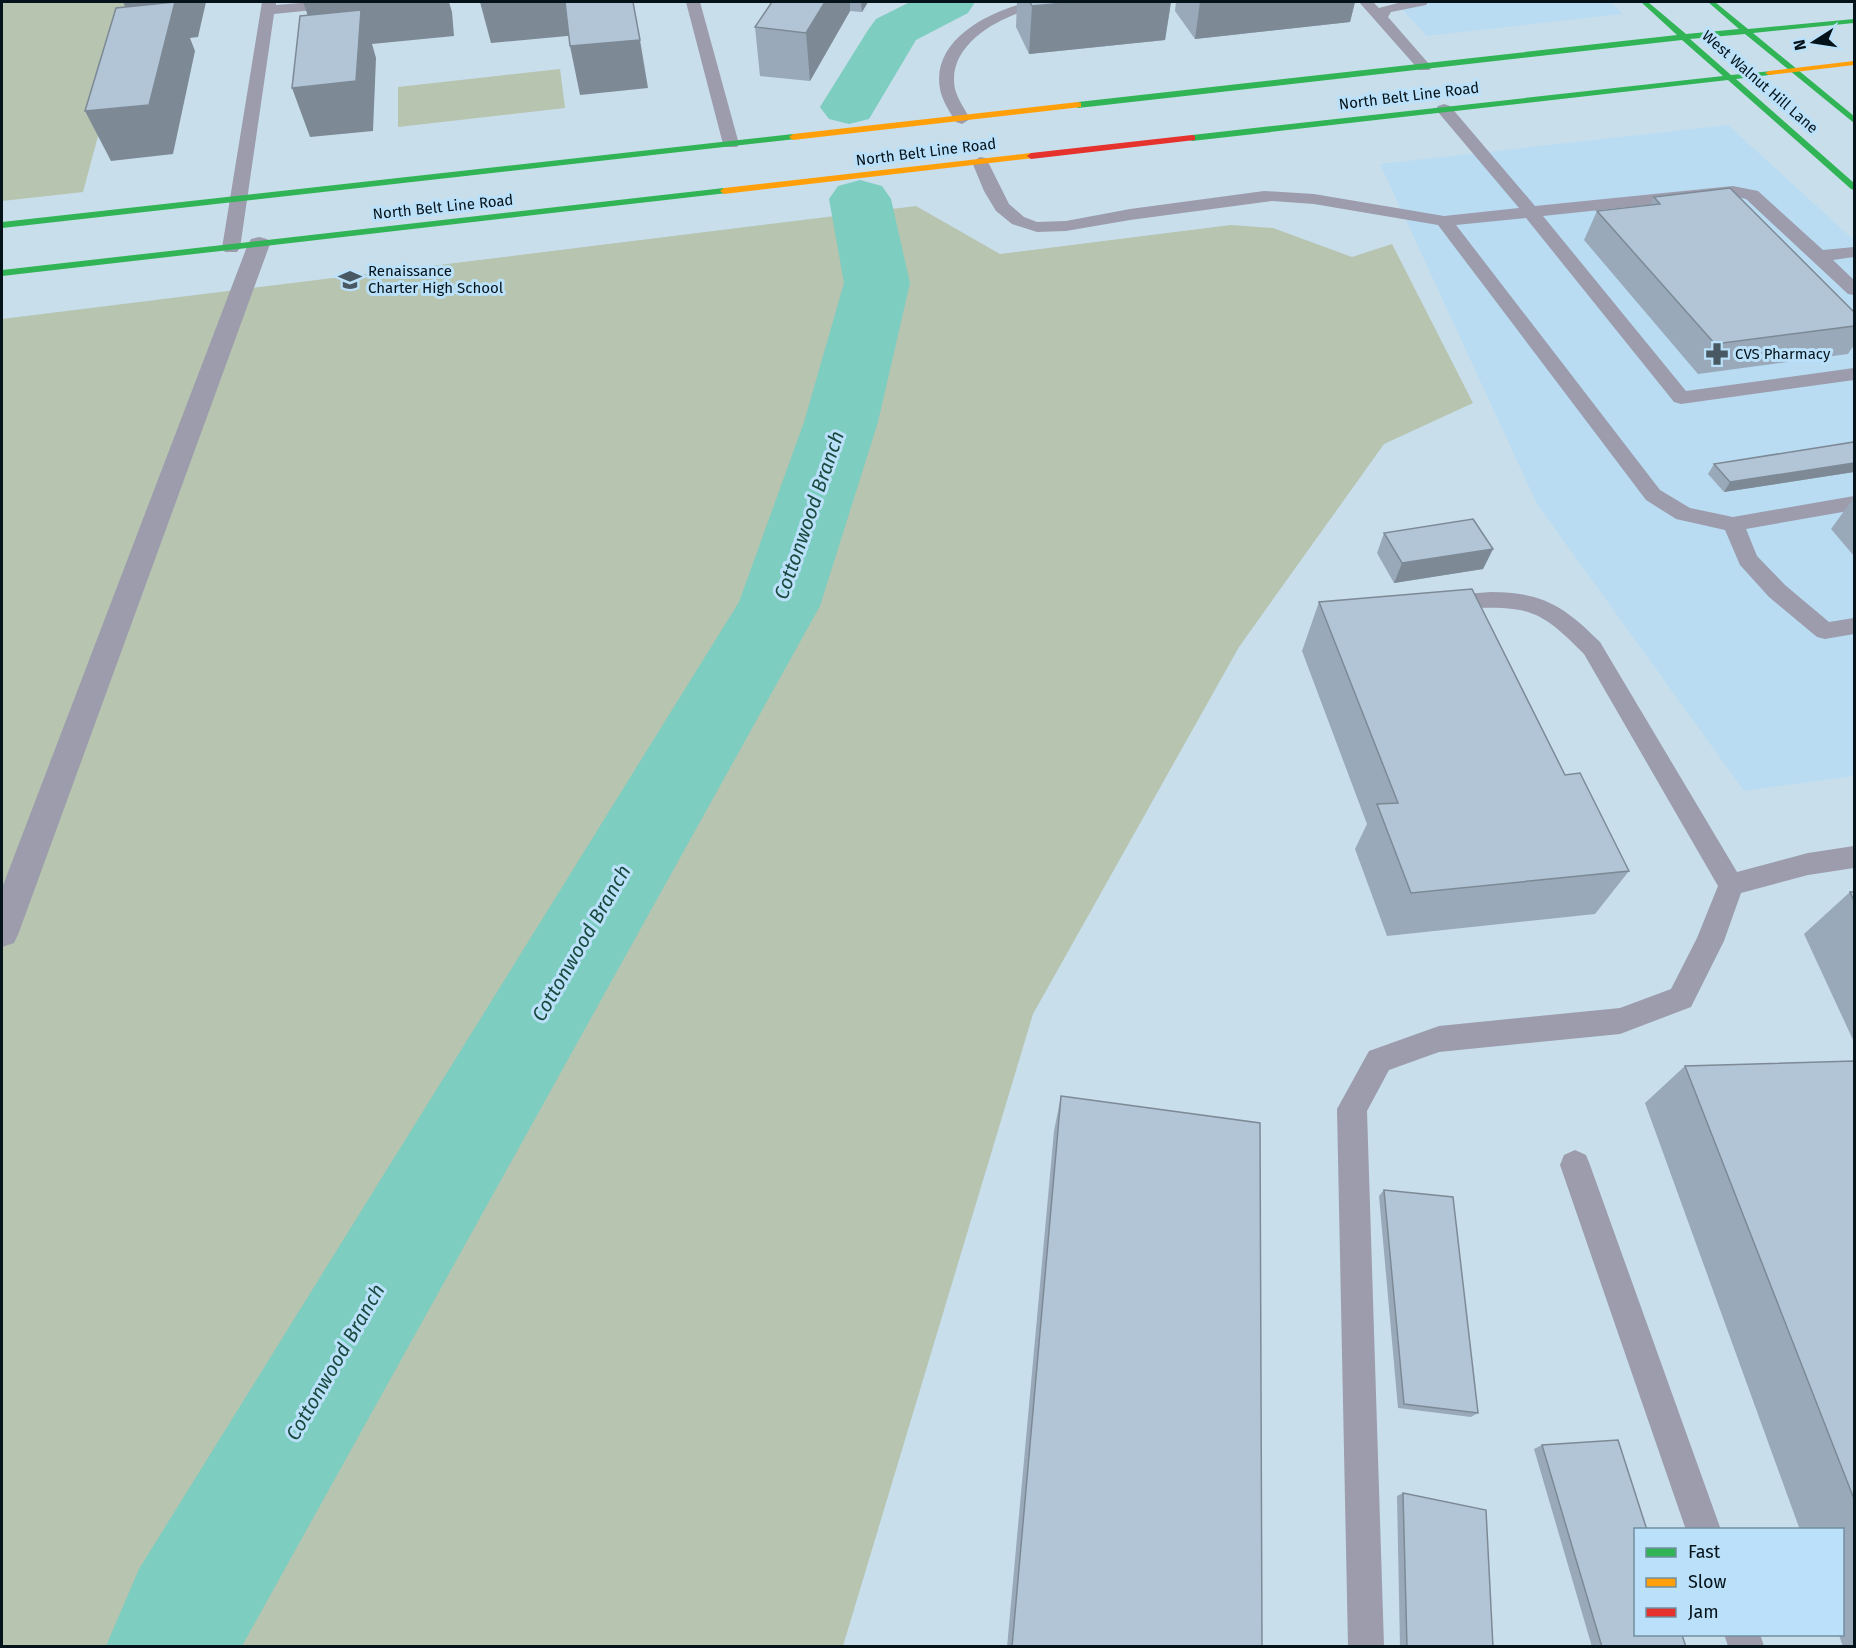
<svg xmlns="http://www.w3.org/2000/svg" width="1856" height="1648" font-family="'Fira Sans',sans-serif">
	<style>
		.built { fill: #b9dcf2 }
		.green { fill: #b6c4b0 }
		.lines { fill: none; stroke-linecap: round; stroke-linejoin: round }
		.river { fill: #7dcdc0; fill-rule: evenodd }
		.lane { fill: #9c9cac; fill-rule: evenodd }
		.street { fill: #9c9cac; fill-rule: evenodd }
		.fast { fill: #30b455; fill-rule: evenodd }
		.slow { fill: #ff9f0a; fill-rule: evenodd }
		.jam { fill: #e5322d; fill-rule: evenodd }
		.wall { fill: #99a9b9 }
		.shaded-wall { fill: #7d8a96 }
		.building { fill: #b2c5d7; stroke: #7d8a96; stroke-width: 1.5 }
		.labels { text-anchor: middle; dominant-baseline: central; stroke-width: 6; stroke-linejoin: round; paint-order: stroke }
		.far-street-label { font-size: 15px; fill: #04121a; stroke: #bae1f9 }
		.far-poi-label { font-size: 15px; fill: #04121a; stroke: #bae1f9; text-anchor: start }
		.water-label { font-size: 20px; font-style: italic; fill: #1a493f; stroke: #bae1f9 }
	</style>
	<rect width="100%" height="100%" fill="#c8deeb"/>
	<g class="built">
		<path d="M1395,2H1610L1623,14L1427,36Z"/>
		<path d="M1728,125L1854,240V776L1744,791L1537,504L1380,164Z"/>
	</g>
	<g class="green">
		<path d="M2,2H134L83,192L2,201Z"/>
		<path d="M560,69L565,108L398,127V87Z"/>
		<path d="M916,206L1000,254L1231,225L1273,228L1352,257L1392,244L1473,403L1384,444L1239,647L1033,1014L843,1646H2V319Z"/>
	</g>
	<g class="lines">
		<g class="river">
			<path d="M910,2H975L968,13L916,40L869,119L849,124L829,119L820,107L868,30L876,19Z"/>
			<path d="M860,180L882,186L891,199L910,283L878,422L820,606L242,1646H106L139,1569L739,602L804,422L844,283L829,199L838,186Z"/>
		</g>
		<g class="lane">
			<path d="M262,2H276V5L312,2H360L353,6L274,14L240,248L237,252H225L222,248Z"/>
			<path d="M686,2H700L739,144L737,147H725L723,144Z"/>
			<path d="M1029,2H1058L1056,5C1044,8 1031,9 1019,13C988,24 947,50 955,89C958,100 965,109 970,119L962,124L956,122C950,113 942,100 940,89C931,39 990,11 1029,2Z"/>
			<path d="M1359,2H1373L1379,8L1402,2H1428L1426,5L1391,12L1388,17L1429,64L1432,67L1429,70H1419Z"/>
			<path d="M1444,104L1450,106L1535,206L1733,186L1758,191L1823,250L1854,247V257L1833,260L1854,280V295L1848,294L1746,199L1733,196L1543,216L1686,391L1854,368V380L1681,404L1674,402L1526,218L1456,225L1660,490L1690,508L1733,517L1854,496V510L1746,529L1757,556L1785,585L1829,622L1854,618V634L1825,639L1817,637L1769,597L1740,565L1725,530L1676,519L1646,500L1438,225L1314,204L1272,201L1130,220L1066,231L1037,232L1012,224L996,211L984,191L972,162L980,157L986,158L1009,204L1024,217L1037,222L1066,221L1130,209L1264,191L1314,194L1444,216L1519,208L1438,112L1436,109L1438,106Z"/>
			<path d="M1491,592C1543,592 1565,607 1600,642L1737,872L1808,853L1854,846V868L1808,875L1741,893L1724,941L1691,1007L1620,1034L1439,1052L1389,1070L1367,1111L1384,1646H1348L1337,1109L1369,1051L1439,1026L1620,1008L1671,989L1697,938L1718,886L1584,654C1546,616 1534,606 1479,608C1465,609 1450,612 1437,608L1434,602L1437,596Z"/>
			<path d="M1575,1150L1586,1155L1590,1165L1721,1530H1686L1560,1165L1564,1155Z"/>
			<path d="M1724,1634H1760L1764,1646H1728Z"/>
		</g>
		<path class="street" d="M259,237L267,239L270,244L19,932L14,943L2,947V888L248,244L251,239Z"/>
		<g class="fast">
			<path d="M1641,2H1648L1686,34L1739,29L1708,2H1715L1748,29L1854,19V23L1753,33L1854,116V123L1745,34L1690,39L1731,75L1772,71V75H1769L1736,79L1854,183V190L1851,189L1728,80L1192,141L1188,138L1192,135L1723,76L1682,40L1078,108L1074,105L1078,102L1677,35Z"/>
			<path d="M793,134L796,135V139L2,228V222Z"/>
			<path d="M724,188L727,189V193L2,276V270Z"/>
		</g>
		<g class="slow">
			<path d="M1854,61V65L1769,75L1765,73L1769,71Z"/>
			<path d="M1078,102L1081,103V107L793,140L789,137L793,134Z"/>
			<path d="M1031,153L1034,154V158L724,194L720,191L724,188Z"/>
		</g>
		<path class="jam" d="M1192,135L1195,136V140L1031,159L1027,156L1031,153Z"/>
	</g>
	<g class="wall">
		<path d="M772,2H868L862,12L850,11L810,81L760,76L755,27Z"/>
		<path d="M1017,2H1171L1165,40L1029,54L1016,27Z"/>
		<path d="M1176,2H1355L1350,22L1195,39L1175,11Z"/>
		<path d="M1654,197L1854,312V345L1848,354L1698,374L1584,240L1597,211L1650,205Z"/>
		<path d="M1854,442V472L1724,492L1708,474L1714,464Z"/>
		<path d="M1854,499V556L1831,529L1852,500Z"/>
		<path d="M1384,533L1493,549L1483,569L1394,583L1377,553Z"/>
		<path d="M1319,602L1565,775L1629,871L1595,914L1387,936L1355,849L1367,824L1302,651Z"/>
		<path d="M1850,892H1854V1042L1804,934Z"/>
		<path d="M1854,1061V1647H1843L1839,1635H1842V1530H1800L1645,1103L1685,1066Z"/>
		<path d="M1061,1096L1262,1647H1007L1054,1131Z"/>
		<path d="M1384,1190L1478,1413L1471,1417L1398,1408L1379,1196Z"/>
		<path d="M1542,1445L1686,1647H1592L1534,1449Z"/>
		<path d="M1403,1493L1493,1647H1400L1397,1496Z"/>
	</g>
	<g class="shaded-wall">
		<path d="M123,2H206L198,37L190,38L195,51L173,154L111,161L85,111L142,43Z"/>
		<path d="M303,2H449L452,12L454,36L372,44L376,58L373,131L310,137L292,88L320,50Z"/>
		<path d="M480,2H627L632,30L491,43Z"/>
		<path d="M825,2H850V11L810,81L806,33Z"/>
		<path d="M861,2H868L862,12Z"/>
		<path d="M1074,2H1171L1165,40L1029,54L1032,6Z"/>
		<path d="M1200,2H1355L1350,22L1195,39Z"/>
		<path d="M640,40L648,88L580,95L570,46Z"/>
		<path d="M1854,463V472L1724,492L1730,482Z"/>
		<path d="M1493,549L1483,569L1394,583L1402,563Z"/>
	</g>
	<g class="building">
		<path d="M175,2L149,105L85,111L116,8Z"/>
		<path d="M565,2H633L640,40L570,46Z"/>
		<path d="M772,2H825L806,33L755,27Z"/>
		<path d="M1030,2H1074L1032,6Z"/>
		<path d="M361,10L356,81L292,88L300,16Z"/>
		<path d="M1730,188L1854,312V326L1715,344L1597,211L1660,204L1654,197Z"/>
		<path d="M1854,442V463L1730,482L1714,464Z"/>
		<path d="M1473,519L1493,549L1402,563L1384,533Z"/>
		<path d="M1472,589L1565,775L1580,773L1629,871L1411,893L1377,804L1398,803L1319,602Z"/>
		<path d="M1850,892H1854V901Z"/>
		<path d="M1854,1061V1499L1685,1066Z"/>
		<path d="M1061,1096L1260,1123L1262,1647H1012Z"/>
		<path d="M1384,1190L1453,1197L1478,1413L1404,1404Z"/>
		<path d="M1618,1440L1647,1530H1635V1635H1682L1686,1647H1602L1542,1445Z"/>
		<path d="M1403,1493L1486,1510L1493,1647H1407Z"/>
	</g>
	<defs>
		<g id="school-bare" transform="scale(1.8)"><path d="M0-5L7-2L0 1L-7-2ZM-4 1L0 2.5L4 1V4Q0 6-4 4Z" fill="#495963" stroke="#bae1f9" stroke-width="2.5" paint-order="stroke"/></g>
		<g id="pharmacy-bare" transform="scale(1.8)"><path d="M-2-6h4v4h4v4h-4v4h-4v-4h-4v-4h4Z" fill="#495963" stroke="#bae1f9" stroke-width="2.5" paint-order="stroke"/></g>
	</defs>
	<g fill-rule="evenodd">
		<use href="#school-bare" x="350" y="280"/>
		<use href="#pharmacy-bare" x="1717" y="354"/>
	</g>
	<g class="labels">
		<g class="far-street-label">
			<text transform="translate(1760 82) rotate(41)">West Walnut Hill Lane</text>
			<text transform="translate(1409 96) rotate(-7)">North Belt Line Road</text>
			<text transform="translate(926 152) rotate(-7)">North Belt Line Road</text>
			<text transform="translate(443 207) rotate(-6)">North Belt Line Road</text>
		</g>
		<g class="far-poi-label">
			<text x="368" y="271">Renaissance<tspan x="368" dy="17">Charter High School</tspan></text>
			<text x="1735" y="354">CVS Pharmacy</text>
		</g>
		<g class="water-label">
			<text transform="translate(809 515) rotate(-71)">Cottonwood Branch</text>
			<text transform="translate(581 943) rotate(-60)">Cottonwood Branch</text>
			<text transform="translate(335 1362) rotate(-60)">Cottonwood Branch</text>
		</g>
	</g>
	<rect width="1856" height="1648" fill="none" stroke="#04121a" stroke-width="6"/>
	<rect x="1634" y="1528" width="210" height="108" fill="#bae1f9" stroke="#718ea0" stroke-width="1.5"/>
	<rect x="1646" y="1548" width="30" height="9" fill="#30b455" stroke="#718ea0" stroke-width="1.5"/>
	<text x="1688" y="1558" font-size="18" fill="#04121a">Fast</text>
	<rect x="1646" y="1578" width="30" height="9" fill="#ff9f0a" stroke="#718ea0" stroke-width="1.5"/>
	<text x="1688" y="1588" font-size="18" fill="#04121a">Slow</text>
	<rect x="1646" y="1608" width="30" height="9" fill="#e5322d" stroke="#718ea0" stroke-width="1.5"/>
	<text x="1688" y="1618" font-size="18" fill="#04121a">Jam</text>
	<g transform="translate(1814 42) rotate(258)" stroke="#bae1f9" stroke-width="4.5" paint-order="stroke">
	<path d="M0-4.5L10 22L0 15L-10 22Z" fill="#04121a"/>
	<text y="-9" font-size="16" font-weight="bold" text-anchor="middle" fill="#04121a">N</text>
	</g>
</svg>
